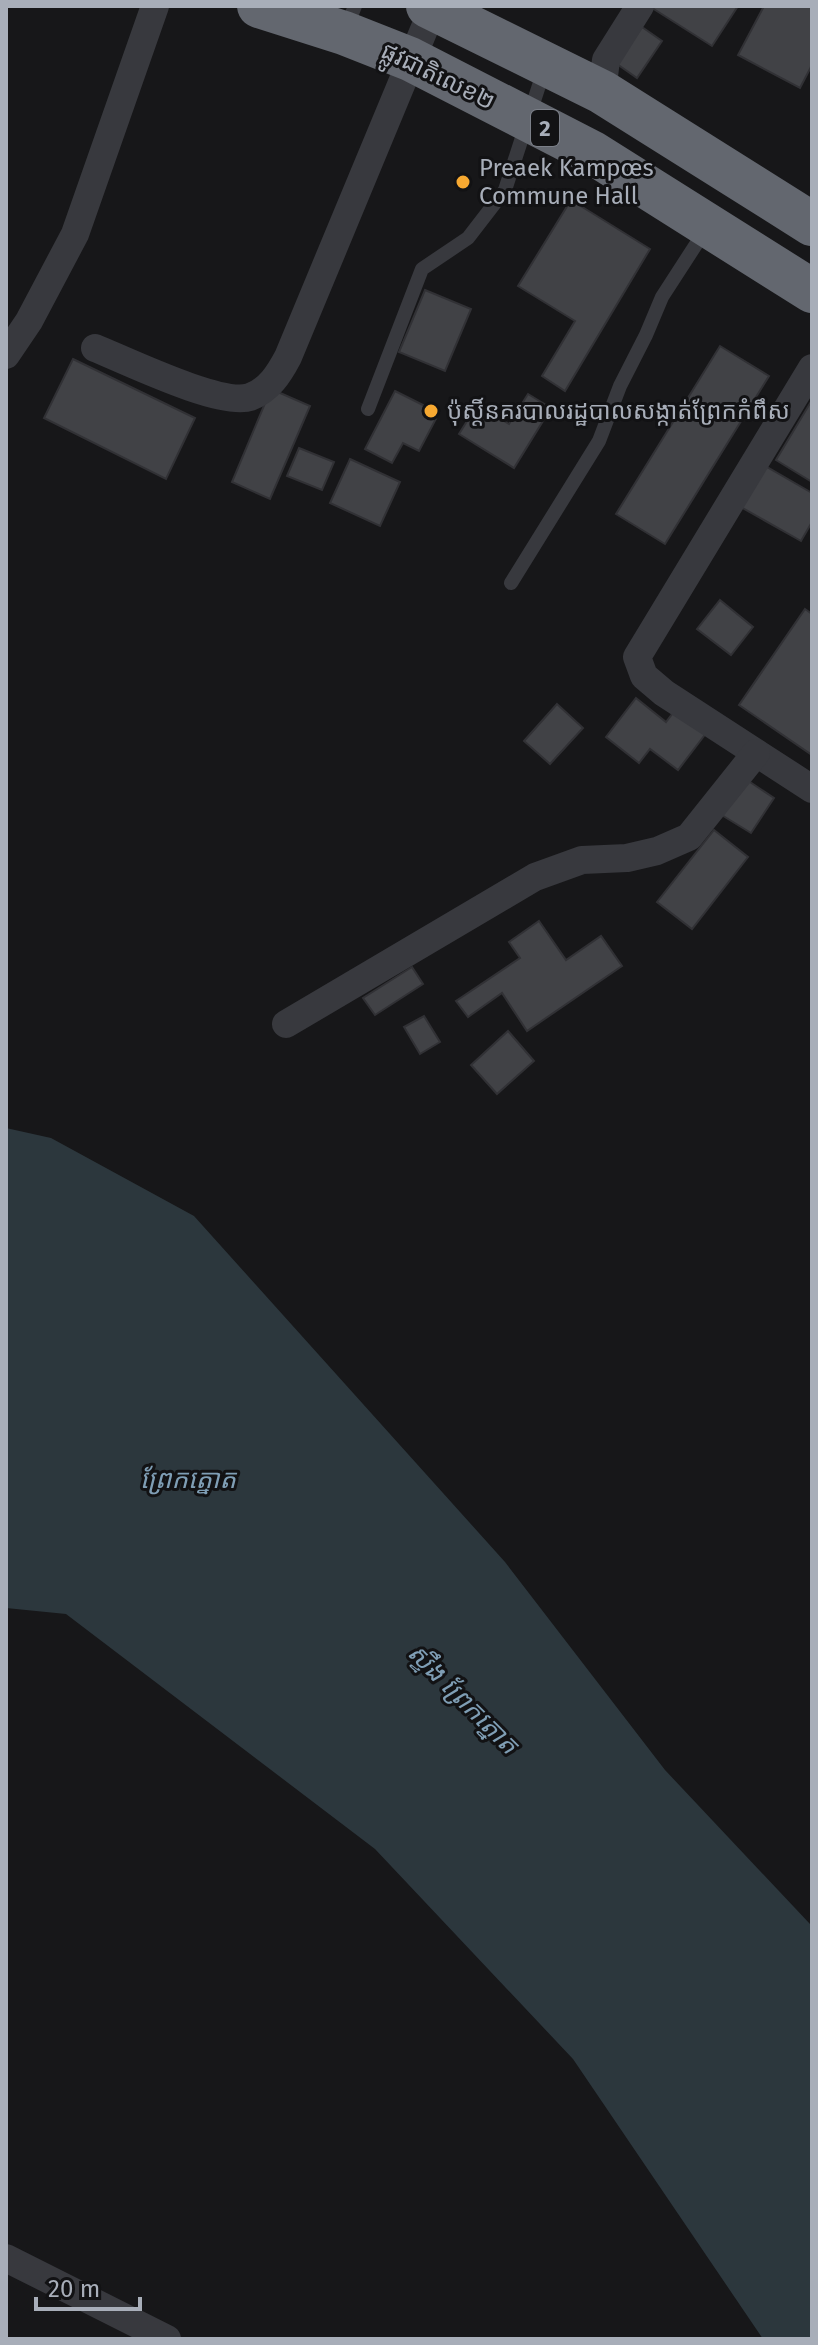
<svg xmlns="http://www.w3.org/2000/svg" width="818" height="2345" font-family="'Fira Sans','Noto Sans Khmer',sans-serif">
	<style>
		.water { fill: #2c373d }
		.building { fill: #414246; stroke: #313135; stroke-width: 2 }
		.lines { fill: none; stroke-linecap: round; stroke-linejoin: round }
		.lane { stroke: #38393e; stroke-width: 14 }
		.street { stroke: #38393e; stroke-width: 28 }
		.highway { stroke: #63676f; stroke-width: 44 }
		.poi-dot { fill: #f7a931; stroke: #121214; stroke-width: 3 }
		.labels { text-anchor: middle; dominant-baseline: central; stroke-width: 6; stroke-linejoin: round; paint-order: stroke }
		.shield { fill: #121214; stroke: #7b7f88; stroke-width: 2 }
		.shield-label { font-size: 22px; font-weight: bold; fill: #a8aeb9 }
		.street-label { font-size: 24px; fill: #a8aeb9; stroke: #121214 }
		.poi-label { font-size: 24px; fill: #a8aeb9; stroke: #121214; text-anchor: start }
		.water-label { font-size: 26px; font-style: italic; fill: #7f9eb5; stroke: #121214 }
	</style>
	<rect width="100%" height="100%" fill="#171719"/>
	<path class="water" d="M6,1128L51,1138L194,1216L505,1562L665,1770L810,1924L812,1929V2339H763L573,2059L375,1849L66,1614L6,1608Z"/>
	<g class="building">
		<path d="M649,6H738L712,46Z"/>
		<path d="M764,6H812V65L800,88L738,55Z"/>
		<path d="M642,27L662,41L637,78L617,64Z"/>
		<path d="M571,200L650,249L565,391L542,376L575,321L518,286Z"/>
		<path d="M425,290L471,309L445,371L399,352Z"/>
		<path d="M720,346L769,376L665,544L616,514Z"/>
		<path d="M73,359L195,418L166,479L44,418Z"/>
		<path d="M271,389L310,406L270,499L232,482Z"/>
		<path d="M395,391L439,413L419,451L403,443L392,463L365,449Z"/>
		<path d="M528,394L551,408L514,468L459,434L477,405L509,424Z"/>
		<path d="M812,400V482L776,460Z"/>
		<path d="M299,448L334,462L322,490L287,476Z"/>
		<path d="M350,459L400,482L380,526L330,503Z"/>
		<path d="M762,464L812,493V522L801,541L739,506Z"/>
		<path d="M720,600L753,627L731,655L697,629Z"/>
		<path d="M805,609L812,614V755L739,705Z"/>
		<path d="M636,698L666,722L676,709L707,732L678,770L650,749L639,763L606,737Z"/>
		<path d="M557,704L583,728L550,764L524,741Z"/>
		<path d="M744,778L774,798L751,833L720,814Z"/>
		<path d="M714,830L748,857L692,929L657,902Z"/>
		<path d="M539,921L566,960L601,936L622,966L527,1031L502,993L468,1017L456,1001L520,958L509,942Z"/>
		<path d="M412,967L423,984L375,1015L363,998Z"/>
		<path d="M424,1016L440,1042L420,1054L404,1027Z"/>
		<path d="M508,1031L534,1061L497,1094L471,1065Z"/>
	</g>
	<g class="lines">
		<g class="lane">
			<path d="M346,29L355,6"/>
			<path d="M368,409L422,269L468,238L505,190L545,67"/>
			<path d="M511,583L599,441L620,386L646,335L662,297L706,229"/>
		</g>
		<g class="street">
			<path d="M602,92L606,60L640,6"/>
			<path d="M95,348C125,360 221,407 250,397C269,390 279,374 288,357L433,8"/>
			<path d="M6,355L29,321L75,234L155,6"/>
			<path d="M812,368L637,657L644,676L664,693L812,789"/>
			<path d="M286,1024L535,877L582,860L627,858L657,851L689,837L756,753"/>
			<path d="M6,2258L167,2339"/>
		</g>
		<g class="highway">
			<path d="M259,6L344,33L410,59L593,153L812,291"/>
			<path d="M428,6L602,92L812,224"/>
		</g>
	</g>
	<g class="poi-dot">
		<circle cx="463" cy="182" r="8"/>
		<circle cx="431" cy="411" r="8"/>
	</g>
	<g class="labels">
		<rect class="shield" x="531" y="110" width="28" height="36" rx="6"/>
		<g class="shield-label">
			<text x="545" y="128">2</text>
		</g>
		<g class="street-label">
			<text transform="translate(438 76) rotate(26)">ផ្លូវជាតិលេខ២</text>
		</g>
		<g class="poi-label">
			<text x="479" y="168">Preaek Kampœs<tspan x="479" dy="28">Commune Hall</tspan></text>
			<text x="447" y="411">ប៉ុស្តិ៍នគរបាលរដ្ឋបាលសង្កាត់ព្រែកកំពឹស</text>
		</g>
		<g class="water-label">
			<text x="188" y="1479">ព្រែកត្នោត</text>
			<text transform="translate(463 1699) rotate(45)">ស្ទឹង ព្រែកត្នោត</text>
		</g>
	</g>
	<rect width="818" height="2345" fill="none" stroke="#a8aeb9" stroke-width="16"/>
	<path d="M36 2297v12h104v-12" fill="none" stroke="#a8aeb9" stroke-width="4"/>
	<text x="48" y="2297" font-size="24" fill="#a8aeb9" stroke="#121214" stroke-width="6" paint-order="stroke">20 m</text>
</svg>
